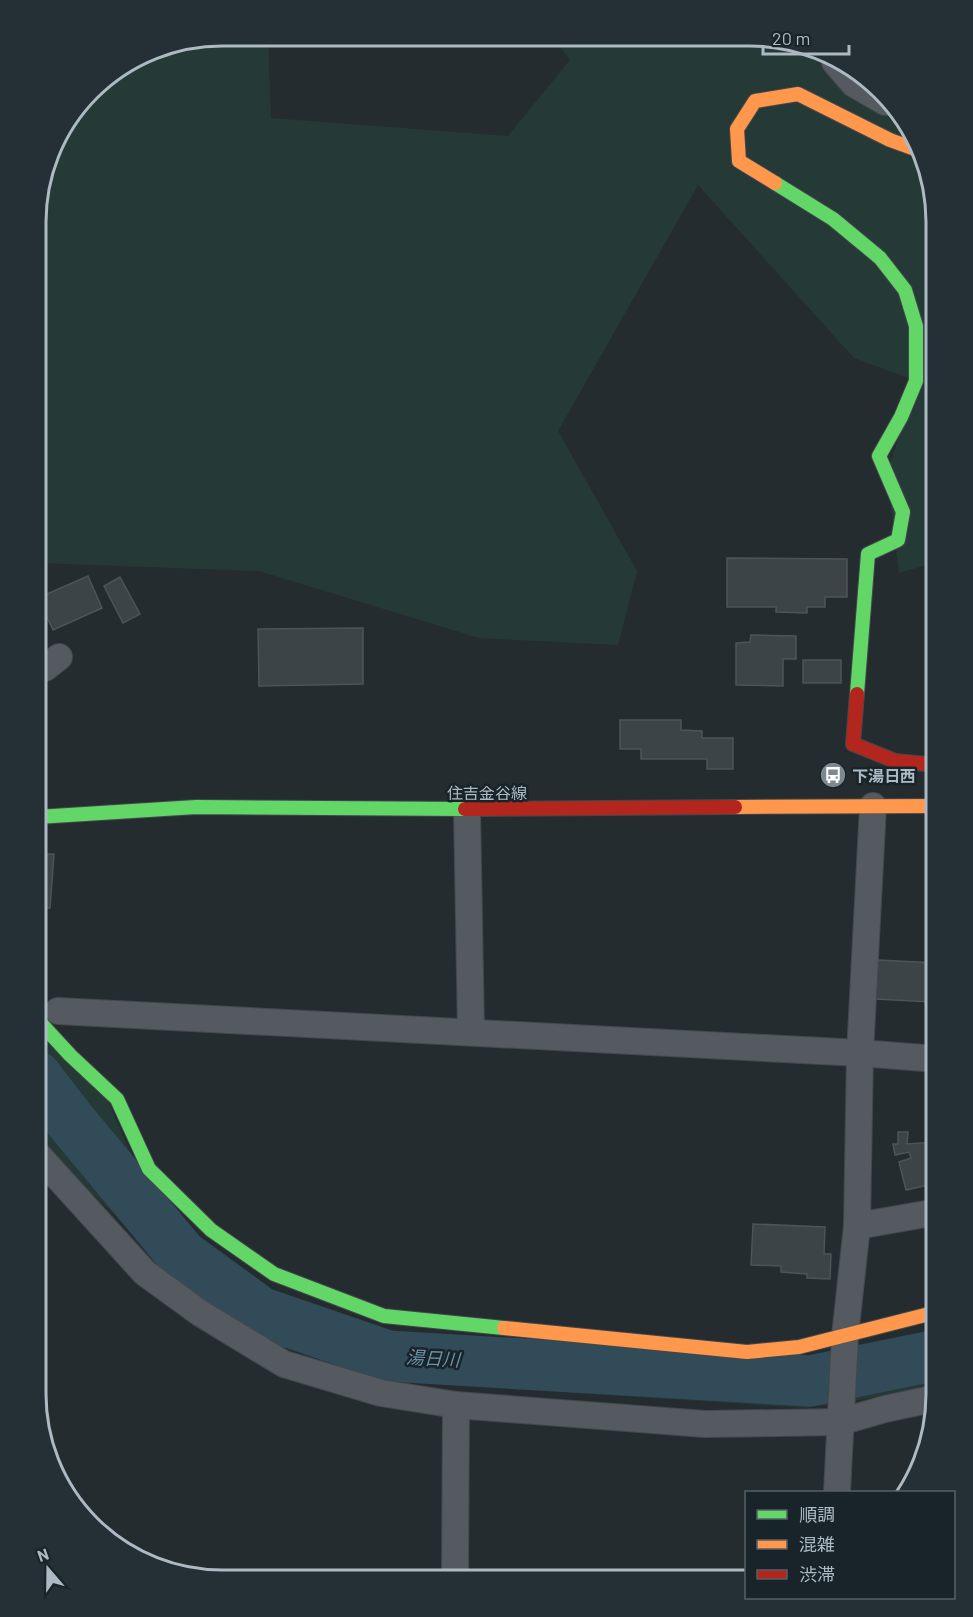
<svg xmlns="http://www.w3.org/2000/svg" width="973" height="1617" font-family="Barlow,'Noto Sans JP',sans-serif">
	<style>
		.green { fill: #253a36 }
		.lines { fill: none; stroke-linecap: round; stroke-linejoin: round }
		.river { stroke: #324b59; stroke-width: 51 }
		.building { fill: #3d4448; stroke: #4c5458; stroke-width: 1.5 }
		.street-casing { stroke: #42484b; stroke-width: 28 }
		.fast-casing { stroke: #42484b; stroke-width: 16 }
		.slow-casing { stroke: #42484b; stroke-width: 16 }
		.jam-casing { stroke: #42484b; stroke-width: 16 }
		.street { stroke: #545a5f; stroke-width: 26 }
		.fast { stroke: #63d668; stroke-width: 14 }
		.slow { stroke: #ff974d; stroke-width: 14 }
		.jam { stroke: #b3261e; stroke-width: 14 }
		.labels { text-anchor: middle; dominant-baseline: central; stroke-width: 5; stroke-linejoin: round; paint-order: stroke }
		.poi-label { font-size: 16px; font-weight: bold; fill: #adbac3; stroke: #18242a; text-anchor: start }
		.street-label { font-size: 16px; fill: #adbac3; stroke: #18242a }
		.water-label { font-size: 18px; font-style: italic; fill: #6d93a7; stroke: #18242a }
		.rim { fill: none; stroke: #adbac3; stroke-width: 3 }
	</style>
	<rect width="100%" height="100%" fill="#242c30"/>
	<g class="green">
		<path d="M223,36H268L271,118L508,136L570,60L553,37L775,38L864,75L923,151L937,223V562L899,573L887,474L916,381L854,358L698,185L558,431L637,571L618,645L479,638L259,571L37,563L38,198L55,140L99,83L151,50Z"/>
		<path d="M36,1032L108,1101L142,1180L249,1285L425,1345L783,1370L937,1328V1388L805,1408L455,1385L291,1347L171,1268L46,1150L36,1121Z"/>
	</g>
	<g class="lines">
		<path class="river" d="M36,1076L69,1119L182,1255L260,1312L388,1356L810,1381L937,1355"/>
	</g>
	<g class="building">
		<path d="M727,558L847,559V597H825V607H807V613L776,612V607H727Z"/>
		<path d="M88,576L102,608L53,630L38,598Z"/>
		<path d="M120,577L140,614L123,623L104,586Z"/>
		<path d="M363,628V684L259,686L258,629Z"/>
		<path d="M751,635L796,636V659H783V686L736,685V643L750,642Z"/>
		<rect x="803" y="660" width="38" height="23"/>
		<path d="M620,720H681V730L702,731V738H733V769H707V759H641V749H620Z"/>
		<path d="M37,854H54L50,908H37Z"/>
		<path d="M878,960L937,963V992H932L931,1002L876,999Z"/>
		<path d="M934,1094H937V1126L932,1125Z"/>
		<path d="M898,1132H908L907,1144L937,1142V1183L906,1190L899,1162L911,1158L909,1152L895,1155L893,1144H898Z"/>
		<path d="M753,1224L825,1227L824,1254H831L830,1279L807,1278V1274L781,1272V1266L751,1265Z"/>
	</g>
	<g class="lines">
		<g class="street-casing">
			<g id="street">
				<path d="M835,62L854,84L885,102"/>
				<path d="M37,670L45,668L59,657"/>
				<path d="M467,809L471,1032"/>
				<path d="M58,1011L860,1053L937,1059"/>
				<path d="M36,1153L145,1273L200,1313L284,1364L381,1393L456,1405"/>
				<path d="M857,1226L937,1212"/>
				<path d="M837,1492L845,1336L857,1226L860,1053L873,806"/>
				<path d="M455,1580L456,1405L705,1424L840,1422L885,1409L937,1398"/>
			</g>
		</g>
		<g class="fast-casing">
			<g id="fast">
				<path d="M775,183L833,219L880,258L905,290L916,326V381L901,417L879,456L903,512L898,540L868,554L857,694"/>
				<path d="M37,817L196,807L465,809"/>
				<path d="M36,1018L70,1055L117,1099L149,1169L211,1230L274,1274L384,1316L504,1328"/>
				<path d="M724,1581L746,1578"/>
			</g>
		</g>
		<g class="slow-casing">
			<g id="slow">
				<path d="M775,183L739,161L737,129L755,101L798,94L890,140L923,152"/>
				<path d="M735,807L937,806"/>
				<path d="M504,1328L747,1352L799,1347L937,1312"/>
			</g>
		</g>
		<g class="jam-casing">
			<g id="jam">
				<path d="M857,694L853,744L895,761L937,765"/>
				<path d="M465,809L735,807"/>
			</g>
		</g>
		<use href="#street" class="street"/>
		<use href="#fast" class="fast"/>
		<use href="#slow" class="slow"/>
		<use href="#jam" class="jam"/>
	</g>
	<defs>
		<g id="bus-disc" transform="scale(1.35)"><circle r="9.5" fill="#7d8890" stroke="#18242a"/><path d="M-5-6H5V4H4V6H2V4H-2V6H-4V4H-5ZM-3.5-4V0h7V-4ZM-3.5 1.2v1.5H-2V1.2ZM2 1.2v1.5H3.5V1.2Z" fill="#fff"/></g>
	</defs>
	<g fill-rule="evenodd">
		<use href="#bus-disc" x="833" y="775"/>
	</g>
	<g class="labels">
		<g class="poi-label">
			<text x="852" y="775">下湯日西</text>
		</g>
		<g class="street-label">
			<text x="487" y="792">住吉金谷線</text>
		</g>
		<g class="water-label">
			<text transform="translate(433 1358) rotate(3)">湯日川</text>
		</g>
	</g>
	<path d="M0 0H973V1617H0ZM222 46H750A176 176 0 0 1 926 222V1394A176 176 0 0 1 750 1570H222A176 176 0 0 1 46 1394V222A176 176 0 0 1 222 46Z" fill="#243036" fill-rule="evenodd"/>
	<path class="rim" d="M222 46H750A176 176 0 0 1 926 222V1394A176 176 0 0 1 750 1570H222A176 176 0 0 1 46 1394V222A176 176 0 0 1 222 46Z"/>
	<rect x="745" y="1491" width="210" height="108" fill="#18242a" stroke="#546067" stroke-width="1.5"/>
	<rect x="757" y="1510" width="30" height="9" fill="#63d668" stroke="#546067" stroke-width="1.5"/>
	<text x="799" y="1521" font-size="18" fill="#adbac3">順調</text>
	<rect x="757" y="1540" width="30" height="9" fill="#ff974d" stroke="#546067" stroke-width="1.5"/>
	<text x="799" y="1551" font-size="18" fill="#adbac3">混雑</text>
	<rect x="757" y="1570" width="30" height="9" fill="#b3261e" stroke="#546067" stroke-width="1.5"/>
	<text x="799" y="1581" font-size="18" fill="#adbac3">渋滞</text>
	<g transform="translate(48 1569) rotate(340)" stroke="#18242a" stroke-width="4.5" paint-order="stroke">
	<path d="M0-4.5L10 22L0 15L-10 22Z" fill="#adbac3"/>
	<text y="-9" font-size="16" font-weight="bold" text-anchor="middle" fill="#adbac3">N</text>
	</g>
	<path d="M763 45v9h86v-9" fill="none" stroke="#adbac3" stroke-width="3"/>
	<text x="772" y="45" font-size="18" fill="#adbac3" stroke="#18242a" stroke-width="4.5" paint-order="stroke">20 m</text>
</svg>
